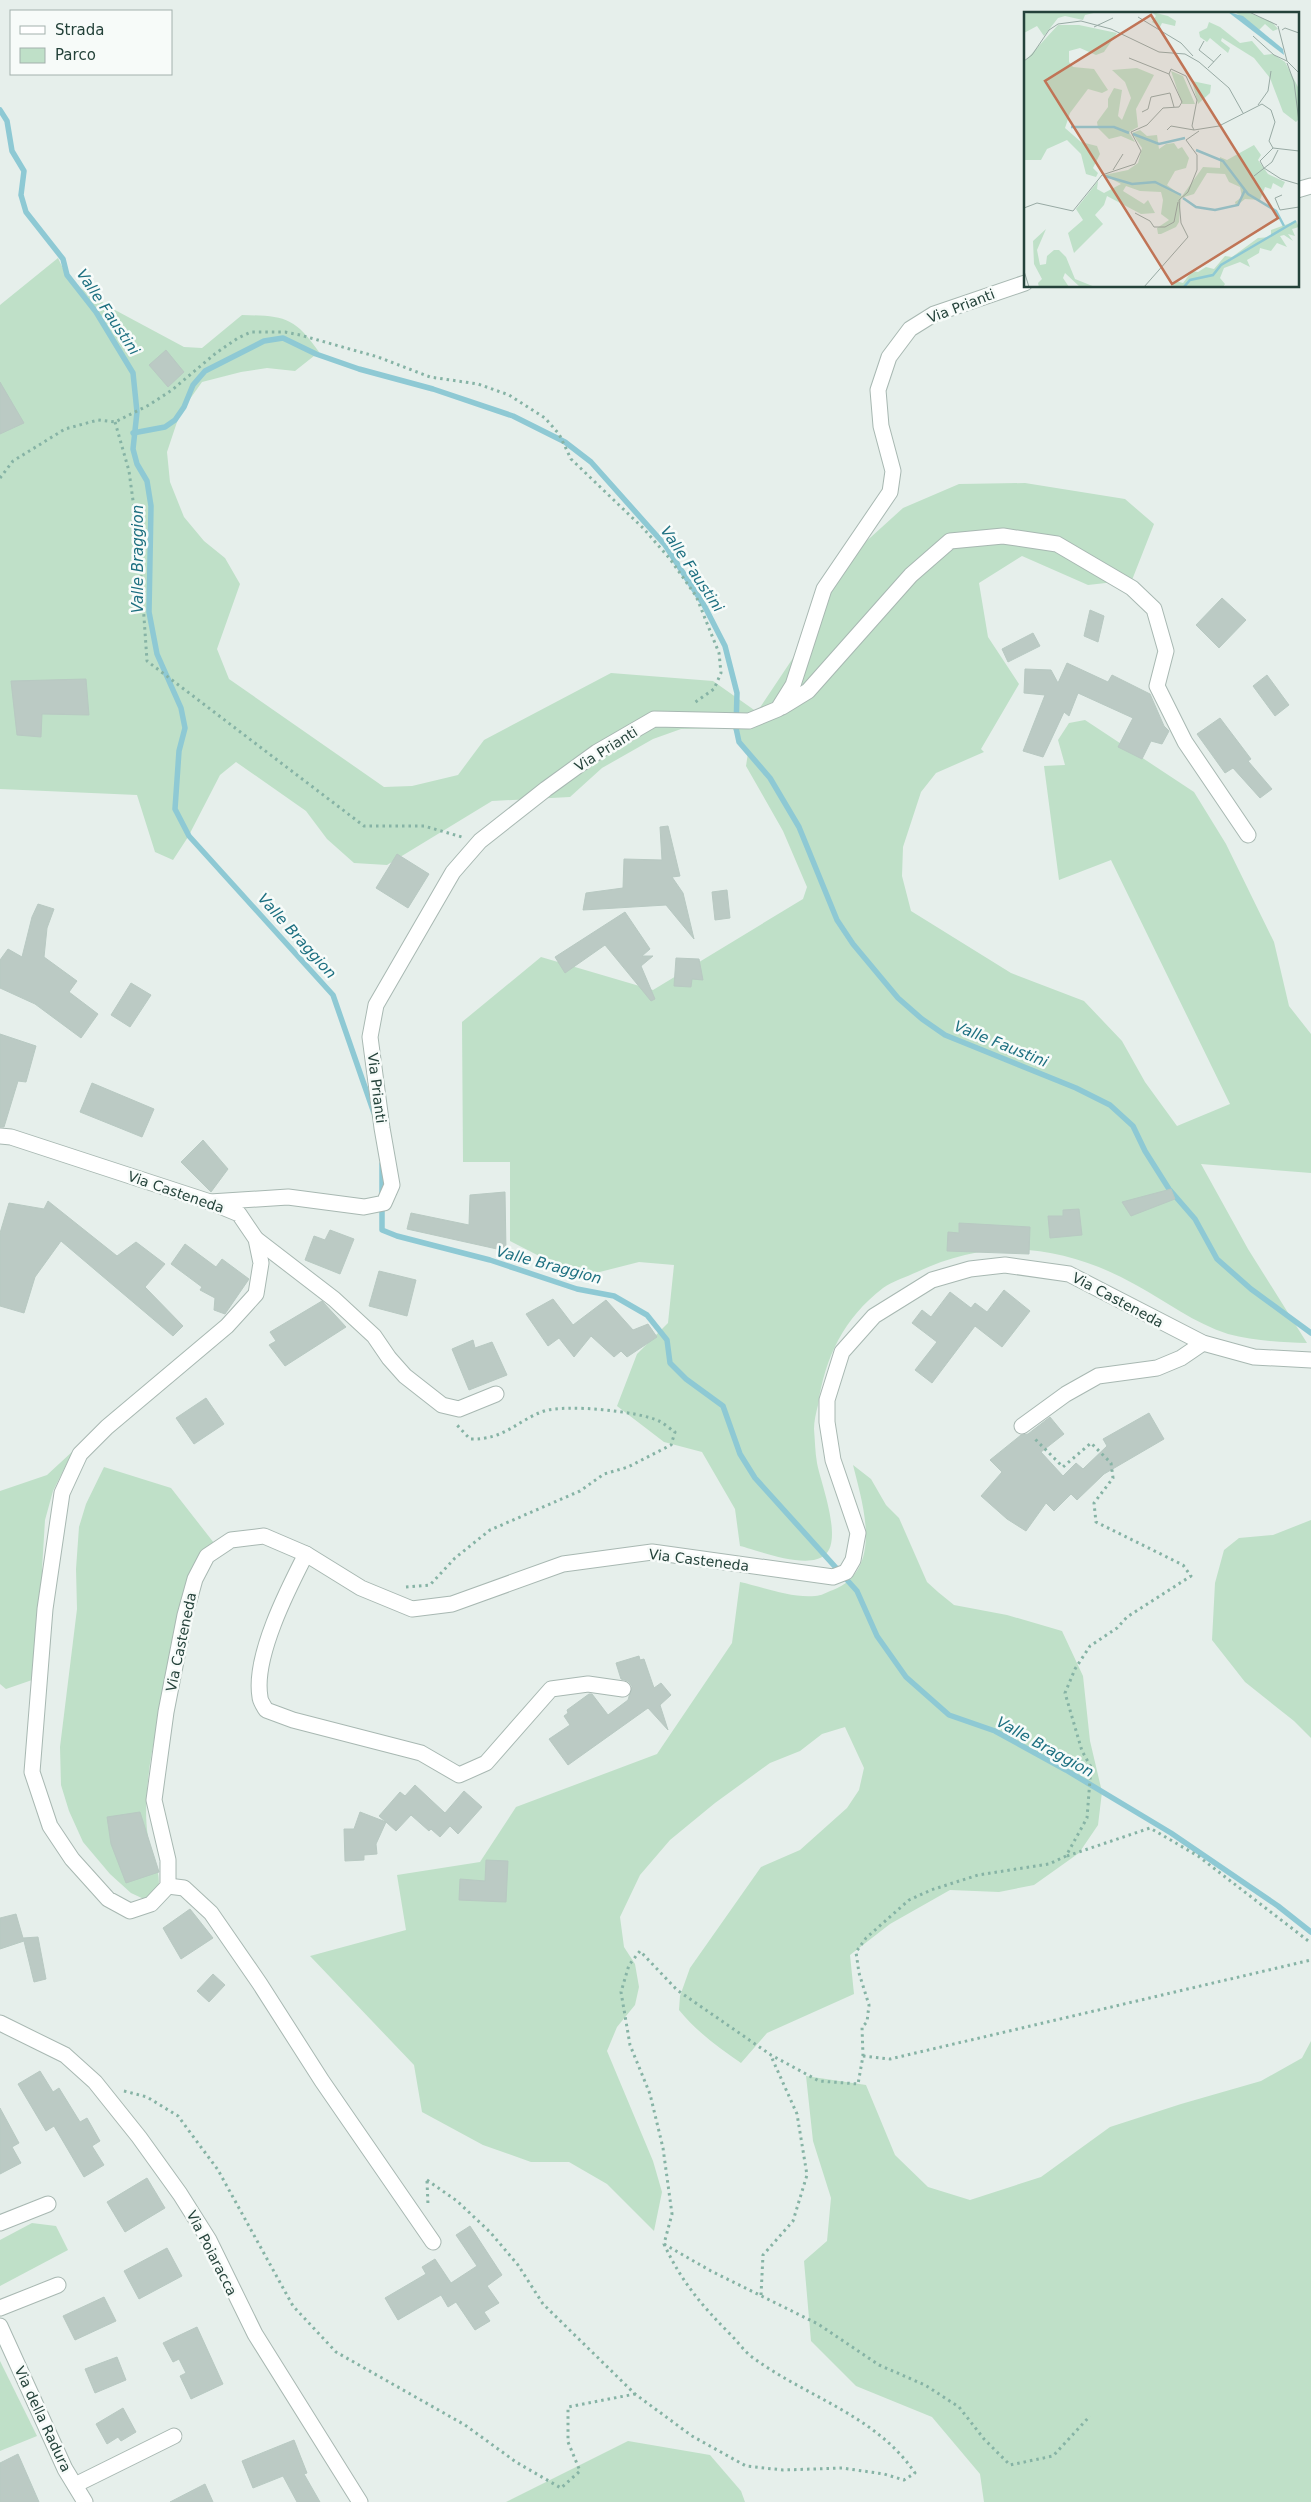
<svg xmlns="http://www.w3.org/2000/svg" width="1311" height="2502" font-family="'DejaVu Sans',sans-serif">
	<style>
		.green { fill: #bfe0c8 }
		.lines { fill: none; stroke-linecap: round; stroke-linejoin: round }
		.stream { stroke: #8ec9d4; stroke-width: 5.5 }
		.building { fill: #bbcac4; stroke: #b8c9c2 }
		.minor-casing { stroke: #a8b8b2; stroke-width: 17 }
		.tertiary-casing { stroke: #a8b8b2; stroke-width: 17 }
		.path { stroke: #86b3a5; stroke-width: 3; stroke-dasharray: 2.5 4; stroke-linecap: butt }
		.minor { stroke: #fff; stroke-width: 15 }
		.tertiary { stroke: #fff; stroke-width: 15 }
		.labels { text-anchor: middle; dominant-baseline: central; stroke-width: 5; stroke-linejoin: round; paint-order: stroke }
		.street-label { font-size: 14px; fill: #24423a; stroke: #f7fbf9 }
		.water-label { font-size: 15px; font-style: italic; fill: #1c6f80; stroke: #f7fbf9 }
		.inset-river { fill: none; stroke: #8ec9d4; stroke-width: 2.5 }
		.inset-road { fill: none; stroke: #98aaa4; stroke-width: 1 }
		.view { fill: #c07456; fill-opacity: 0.15; stroke: #c07456; stroke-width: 2.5 }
		.inset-edge { fill: none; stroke: #24423a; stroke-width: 2.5 }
	</style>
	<rect width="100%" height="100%" fill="#e6efeb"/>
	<g class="green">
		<path d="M58,258L69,281L115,310L184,347L202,348L242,315C283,316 294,316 319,352L295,371L267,368L241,372L202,382L180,413L167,452L170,482L184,517L204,541L225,558L240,584L217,649L229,679L384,787L412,786L458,775L484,740L611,673L713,681L757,712L801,646L839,566L903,508L959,484L1025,483L1125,499L1154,524L1132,580L1088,585L1022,556L979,583L988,637L1019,684L981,749L984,752L936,773L921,792L903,847L902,876L911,911L1011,973L1084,1001L1122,1041L1145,1082L1177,1126L1230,1104L1111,860L1059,880L1044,766L1065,765L1058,740L1069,723L1085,720L1194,792L1226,844L1274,942L1289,1006L1311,1034V1173L1201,1164L1248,1249L1307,1343C1281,1342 1253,1341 1228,1334C1194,1323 1167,1302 1136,1285C1065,1245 992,1236 917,1272C906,1277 893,1281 883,1288C844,1318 825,1357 818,1405C816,1413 814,1421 814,1429C815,1440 815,1452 817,1463C821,1484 843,1539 825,1555C808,1570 760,1551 740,1546L735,1509L702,1452L664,1442L617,1406L637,1354L668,1323L674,1265L639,1262L580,1277L510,1241V1162H463L462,1022L541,957L653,990L803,899L807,887L783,831L746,766L748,753L738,742L733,728L681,729L653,739L602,768L570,797L492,801L387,865L354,863L327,839L306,811L236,762L220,775L188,837L173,860L155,852L137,795L0,789V305Z"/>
		<path d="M73,1451L53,1491L45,1520L42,1569L43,1608L35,1679L6,1689L0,1684V1491L47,1475Z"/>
		<path d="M853,1465L871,1479L886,1505L899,1518L927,1582L938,1592L954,1605L1007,1615L1062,1631L1083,1676L1090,1741L1102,1792L1098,1825L1079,1853L1034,1885L999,1892L950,1890L890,1924L850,1955L854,1994L767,2033L741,2063C718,2047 697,2032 679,2010L680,1996L690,1968L761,1867L800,1850L847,1808L859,1790L864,1768L845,1727L822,1734L800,1751L770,1763L715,1803L670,1840L640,1875L620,1917L624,1947L635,1964L639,1987L635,2005L617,2027L607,2051L653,2161L662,2192L654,2231L607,2184L569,2162H531L483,2145L422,2112L414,2065L310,1956L406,1930L397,1875L480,1862L516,1807L657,1754L732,1643L740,1582C763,1587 790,1598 815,1596C821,1596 827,1592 833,1590C884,1569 863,1505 853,1465Z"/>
		<path d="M104,1467L171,1488L214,1543C189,1620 157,1699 148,1780C146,1799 145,1818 148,1837C152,1856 162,1872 158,1892L146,1900L131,1893L110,1874L83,1842L69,1811L61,1785L60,1747L77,1609L76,1569L79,1527L86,1504Z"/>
		<path d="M1311,1520V1738L1294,1721L1245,1682L1212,1640L1215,1583L1224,1550L1239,1538L1273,1535Z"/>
		<path d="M1311,2041V2502H984L980,2474L932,2417L856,2386L811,2341L804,2261L827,2241L831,2198L813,2141L806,2076L866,2085L895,2155L928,2187L970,2200L1041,2177L1110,2127L1181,2104L1261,2081L1302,2058Z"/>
		<path d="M32,2223L56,2226L68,2250L0,2286V2240Z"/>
		<path d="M0,2361L37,2436L0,2451Z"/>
		<path d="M628,2441L710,2455L741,2491L745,2502H506Z"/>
	</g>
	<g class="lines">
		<g class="stream">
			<path d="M0,110L7,121L12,151L24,171L21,195L26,212L63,259L67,275L96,312L133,373L137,412L133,449L137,464L147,481L151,506L149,612L157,654L181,708L185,728L179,751L175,809L189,836L333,995L374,1113"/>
			<path d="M133,433L165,427L175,420L184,407L193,385L205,371L264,341L283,338L316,354L359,369L433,389L513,416L565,442L591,462L665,545L704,605L725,646L737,693L736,728L739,742L770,778L799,827L837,920L853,944L898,998L922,1019L945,1035L1076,1088L1110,1105L1133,1126L1145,1151L1169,1189L1195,1219L1217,1259L1251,1289L1311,1333"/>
			<path d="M382,1195V1164"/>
			<path d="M382,1204V1230L397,1236L490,1260L577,1289L614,1296L647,1315L667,1340L670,1363L686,1379L723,1406L740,1454L755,1478L857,1591L877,1636L906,1677L949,1715L995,1731L1066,1770L1171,1833L1278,1906L1311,1932"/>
		</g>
	</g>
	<g class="building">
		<path d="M166,350L184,372L168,387L149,365Z"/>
		<path d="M0,382L24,423L0,434Z"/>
		<path d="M1222,598L1246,620L1219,648L1196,625Z"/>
		<path d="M1090,610L1104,616L1098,642L1084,636Z"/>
		<path d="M1033,633L1040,646L1008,662L1002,649Z"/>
		<path d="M1067,663L1108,682L1112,675L1150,694L1164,726L1169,731L1162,744L1151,741L1142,759L1118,747L1133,718L1078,693L1069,716L1064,712L1043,757L1023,751L1045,695L1024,693L1025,669L1051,670L1058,683Z"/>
		<path d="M1267,675L1289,705L1275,716L1253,686Z"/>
		<path d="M86,679L89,715L42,714L41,737L17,735L11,681Z"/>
		<path d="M1220,718L1251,759L1248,761L1272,789L1260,798L1233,768L1225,773L1197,734Z"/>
		<path d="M668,826L680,876L672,877L683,893L694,939L666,905L583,910L586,893L623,888L624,859L662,860L660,827Z"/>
		<path d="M397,854L429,874L408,908L376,888Z"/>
		<path d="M727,890L730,918L715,920L712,892Z"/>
		<path d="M38,904L54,909L47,928L44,957L77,981L69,992L98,1014L81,1038L35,1004L0,988V960L8,949L22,957L32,917Z"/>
		<path d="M625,912L650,949L642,956H653L641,966L655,999L651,1001L605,945L565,973L555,957Z"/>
		<path d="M676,958L699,959L703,980L692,979L691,987L674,986Z"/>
		<path d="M131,983L151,995L130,1027L111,1015Z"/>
		<path d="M0,1034L36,1046L26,1082L18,1081L4,1127H0Z"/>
		<path d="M92,1083L154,1109L142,1137L80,1112Z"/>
		<path d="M203,1140L228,1169L211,1192L181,1162Z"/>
		<path d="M1171,1189L1175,1199L1131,1216L1122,1202Z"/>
		<path d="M505,1192L506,1251L407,1229L411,1213L469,1225L470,1195Z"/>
		<path d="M48,1201L117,1256L136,1242L165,1264L145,1287L183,1326L173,1336L61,1241L35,1277L24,1313L0,1306V1233L9,1203L44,1209Z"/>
		<path d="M1079,1209L1082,1235L1050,1238L1048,1216H1063V1210Z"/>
		<path d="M959,1223L1030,1227L1029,1254L947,1251L948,1232L959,1233Z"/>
		<path d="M330,1230L354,1239L340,1274L305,1260L314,1236L325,1240Z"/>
		<path d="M185,1244L216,1267L222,1259L249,1279L225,1314L214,1310L215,1298L200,1290L202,1287L171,1264Z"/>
		<path d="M379,1271L416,1280L407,1316L369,1306Z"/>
		<path d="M1004,1290L1030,1311L1002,1347L975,1326L932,1383L915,1370L937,1342L912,1323L922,1310L931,1317L950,1292L971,1308L975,1303L987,1312Z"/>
		<path d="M553,1299L573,1325L606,1300L633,1330L648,1324L657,1337L627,1357L621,1351L614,1357L591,1336L574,1357L559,1338L548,1346L526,1314Z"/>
		<path d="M322,1301L346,1327L285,1366L269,1345L276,1341L270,1332Z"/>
		<path d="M473,1340L475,1348L492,1342L507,1375L469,1390L452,1349Z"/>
		<path d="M206,1398L224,1424L194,1444L176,1418Z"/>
		<path d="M1149,1413L1164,1439L1104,1474L1077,1500L1071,1494L1054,1511L1046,1503L1026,1531L1007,1519L981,1496L1002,1472L990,1460L1021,1435L1028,1434L1050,1417L1064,1434L1041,1452L1063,1476L1076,1463L1083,1469L1107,1446L1103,1439Z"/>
		<path d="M639,1656L640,1660L644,1659L654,1688L661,1683L671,1695L660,1705L668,1730L648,1708L568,1765L549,1739L570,1725L564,1716L568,1713L567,1710L589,1694H592L608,1715L628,1700L632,1686L628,1681L621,1679L616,1663Z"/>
		<path d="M415,1785L445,1813L464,1791L482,1807L458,1834L450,1826L440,1837L431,1829L429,1831L411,1815L396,1831L386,1822L376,1844L377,1854L364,1855V1860L345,1861L344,1829H354L360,1812L386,1822L379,1816L400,1792L405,1796Z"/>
		<path d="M140,1812L159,1872L126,1883L111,1844L107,1817Z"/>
		<path d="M486,1860L508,1861L506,1902L459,1900L460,1879L485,1881Z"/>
		<path d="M190,1909L213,1938L181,1959L163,1928Z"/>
		<path d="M16,1914L23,1938L38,1937L46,1979L34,1982L24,1941L0,1949V1918Z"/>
		<path d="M213,1974L225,1985L209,2002L197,1991Z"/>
		<path d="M40,2071L53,2092L59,2088L80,2122L87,2118L100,2141L92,2146L104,2165L84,2177L54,2126L46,2131L18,2084Z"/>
		<path d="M0,2108L19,2143L12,2147L21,2163L0,2174Z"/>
		<path d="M147,2178L165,2208L125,2232L107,2202Z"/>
		<path d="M470,2226L502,2275L487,2286L499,2303L484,2312L490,2321L475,2330L456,2302L448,2307L441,2295L398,2320L385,2298L426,2274L422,2267L435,2259L451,2283L477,2266L456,2235Z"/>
		<path d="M167,2248L182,2276L139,2299L124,2271Z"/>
		<path d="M104,2297L116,2321L75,2340L63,2316Z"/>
		<path d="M197,2327L223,2384L191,2399L180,2376L186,2373L179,2359L173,2362L163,2343Z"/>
		<path d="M117,2357L126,2380L95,2393L85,2369Z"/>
		<path d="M123,2408L136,2432L121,2441L118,2437L107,2444L96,2424Z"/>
		<path d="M294,2440L307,2473L304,2474L320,2502H297L283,2476L253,2488L242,2461Z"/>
		<path d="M18,2454L39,2502H0V2463Z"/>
		<path d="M205,2484L213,2502H170Z"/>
	</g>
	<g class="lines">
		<g class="minor-casing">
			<g id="minor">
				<path d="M1297,190L1311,186"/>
				<path d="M782,707L808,691L911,575L950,541L1003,536L1057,544L1132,588L1154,609L1166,651L1157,686L1185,742L1248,835"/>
				<path d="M210,1202L288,1197L364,1207L384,1203L392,1185L382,1128L370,1037L376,1005L453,872L480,841L546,789L597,752L654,719L749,721L778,709L793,685L824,589L890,492L893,471L881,426L878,390L889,357L910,329L934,314L1025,283"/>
				<path d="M256,1239L334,1299L374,1336L389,1358L405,1376L442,1405L459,1409L496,1394"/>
				<path d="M1022,1426L1066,1394L1098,1376L1157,1368L1181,1358L1203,1343"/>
				<path d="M306,1554C288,1589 253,1657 260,1697C260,1701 264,1706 266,1710L293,1720L421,1753L459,1775L486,1763L551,1689L588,1684L623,1689"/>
				<path d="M168,1886L184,1888L211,1913L260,1984L322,2081L433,2242"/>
				<path d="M0,2023L65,2055L95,2082L139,2137L180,2194L209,2240L255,2334L360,2502"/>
				<path d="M0,2223L48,2204"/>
				<path d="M0,2308L58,2285"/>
				<path d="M0,2326L65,2469L85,2502"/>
				<path d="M75,2485L174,2436"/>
			</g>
		</g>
		<g class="tertiary-casing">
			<path id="tertiary" d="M0,1136L11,1137L210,1202L239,1214L256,1239L261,1263L256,1294L227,1326L107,1427L80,1454L62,1493L45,1609L32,1772L50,1826L72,1859L108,1899L130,1911L151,1904L168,1886V1860L154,1800L166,1712L185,1615L195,1579L207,1556L231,1540L264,1536L306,1554L361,1588L412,1609L452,1604L563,1564L652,1552L833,1577L846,1572L853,1560L858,1533L833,1460L827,1422V1400L842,1352L874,1316L932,1280L970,1269L1005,1265L1069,1274L1203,1343L1254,1357L1311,1360"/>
		</g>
		<g class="path">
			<path d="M115,422L129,471L139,545L147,661L364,826H424L462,837"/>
			<path d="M0,478L13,461L65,429L98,420L115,422L149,405L172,390L216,353L238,338L251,332H285L300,335L378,357L430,377L478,384L509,395L545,418L559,434L571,459L643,528L670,559L696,596L719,653L721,673L714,689L694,703"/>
			<path d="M406,1587L430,1585L455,1558L490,1530L580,1491L604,1474L628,1467L671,1445L675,1432C670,1429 664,1423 659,1421C638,1411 566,1404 544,1411C516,1421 505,1440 470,1439L457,1425"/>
			<path d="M1067,1856L1150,1828L1198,1856L1311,1943"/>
			<path d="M863,2056L890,2059L1311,1960"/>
			<path d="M124,2091L147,2097L178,2116L218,2170L293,2306L336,2352L465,2425L516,2462L561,2488L580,2471L568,2442V2407L635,2394"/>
			<path d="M427,2180L457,2201L490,2232L518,2265L543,2304L635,2394L692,2436L746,2466L783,2470L842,2468L884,2474L904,2480L915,2473C876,2415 806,2397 752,2357C744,2351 738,2342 731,2335C702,2306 681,2281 664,2244L672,2214L663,2148L650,2094L630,2045L621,1992L629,1965L640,1951L677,1990L771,2055L819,2081L858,2084L863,2056L862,2027L867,2022L869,2005L859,1973L856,1952L866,1938L909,1900L931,1890L978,1875L1049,1864L1066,1856L1087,1818L1091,1767L1082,1751L1065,1693L1075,1669L1090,1646L1117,1628L1127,1617L1191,1576L1183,1565L1096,1522L1094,1503L1113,1478L1111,1463L1091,1443L1063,1467L1033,1437"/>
			<path d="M427,2181L428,2205"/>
			<path d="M664,2244L711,2271L818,2324L879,2365L925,2385L959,2407L984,2439L1010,2465L1053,2456L1090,2416"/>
			<path d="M761,2295L763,2255L793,2221L807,2175L797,2114L771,2056"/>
		</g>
		<use href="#minor" class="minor"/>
		<use href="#tertiary" class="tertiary"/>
	</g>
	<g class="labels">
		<g class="street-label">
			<text transform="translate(961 306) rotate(-21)">Via Prianti</text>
			<text transform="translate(606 749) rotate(-32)">Via Prianti</text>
			<text transform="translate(377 1088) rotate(83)">Via Prianti</text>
			<text transform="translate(176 1192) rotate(19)">Via Casteneda</text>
			<text transform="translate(1118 1300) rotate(28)">Via Casteneda</text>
			<text transform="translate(699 1560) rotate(7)">Via Casteneda</text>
			<text transform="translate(181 1642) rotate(-78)">Via Casteneda</text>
			<text transform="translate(212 2253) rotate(63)">Via Poiaracca</text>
			<text transform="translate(43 2419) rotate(65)">Via della Radura</text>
		</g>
		<g class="water-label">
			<text transform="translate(108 312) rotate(56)">Valle Faustini</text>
			<text transform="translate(138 559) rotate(-90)">Valle Braggion</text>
			<text transform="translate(692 569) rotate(56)">Valle Faustini</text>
			<text transform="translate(297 936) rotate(48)">Valle Braggion</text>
			<text transform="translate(1001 1044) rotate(22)">Valle Faustini</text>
			<text transform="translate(549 1265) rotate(15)">Valle Braggion</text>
			<text transform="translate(1045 1747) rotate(29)">Valle Braggion</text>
		</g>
	</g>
	<g transform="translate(1024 12)">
		<rect width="275" height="275" fill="#e6efeb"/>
		<path d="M13,0H74L61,3L59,8L41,4L34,6L20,24L13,14L0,21V2ZM128,0L144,4L152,9L151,14L138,11L136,15L128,10L132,4ZM211,0H223L248,10L254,17L249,19L241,12L235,18ZM185,10L196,15L216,31L228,29L240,43L249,42L261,50L275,77V107L272,110L259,100L246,66L230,46L198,26L197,29L206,36L204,41L186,26L183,30L176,25L175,20L183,16ZM34,13H55L93,21L80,40L72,43L56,36L45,39V50L49,55L70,57L84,78L78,81L64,77L46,101L41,116L57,130L73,134L76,142L69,156L74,161L72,165L62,162L57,142L43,128L23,137L17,148H0V50ZM113,56L130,63L112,97L114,115L105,120L111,130L97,124L85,127L74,116L73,110L84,95V87L90,76L98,78L94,104L98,108L107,86L101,70L88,58ZM147,59L159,64L171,92H158ZM168,69L187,73L186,81L174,92ZM116,118L123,124L133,123L135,137L142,132L150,131L154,137L158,135L165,146L162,156L151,159L143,173L158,184L179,155L196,156V145L203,148L230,133L237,143L234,148L244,162L261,170L258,176L249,171L247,177L241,175L236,188L221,187L212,194L211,190L218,185L216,175L205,170L201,162L183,161L170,182L157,186L155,210L152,215L137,222H134L133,216L145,208L137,202L139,188L137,180L116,179L102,174L99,179L120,192L124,188L131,201L117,202L83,184L80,193L71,203L79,212L50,241L44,221L59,208L52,197L74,169L73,177L80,181L97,172L80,163L104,158L114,151L118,136L108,121ZM272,209L275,215L268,217L271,224L264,222L269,229L260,223L256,224L263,235L253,231L247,239L236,236L235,241L223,248L226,255L216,250L200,256L196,266L201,272L199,275H147L152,269L159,271L168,259L174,260L182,255L190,257L201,244L208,245L234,226L247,225V218ZM22,217L13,238L16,253L22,252L23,244L30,238H35L42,245L51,267L71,275H56L41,261L39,266L45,275H15L14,271L18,267L10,252L9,229Z" fill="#bfe0c8"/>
		<path d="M204,0L219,4L259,37L260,43Z" fill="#8ec9d4"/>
		<path class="inset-river" d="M47,115H90L105,121M109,122L135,132L161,126M172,138L199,149L224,182L252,199L260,214M81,164L108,172L131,170L157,183M159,186L172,195L191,198L214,193L221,178M160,275L166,268L189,263L197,253L272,209"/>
		<path class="inset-road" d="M225,0L253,13M114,5L157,31L169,44M254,14L263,49L275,61M70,15L89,6M258,18L261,16L275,21M229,24L250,43L263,49M180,29L175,38L190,50M105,46L145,62M0,49L8,43L25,18L34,12L57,9L87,17L135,40L161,42L175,50L205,76L219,101M263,51L270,70L275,110M184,56L197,42M234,93L244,79L247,59M118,100L124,97L127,85L146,81L150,95M143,118L147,114L170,118M249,136L236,149L240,156L257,167L274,172M275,151V178M89,158L99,142M230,164L248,150L254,138M258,183L251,186L256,198L275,195M0,196L13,191L49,199L78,163L111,152L117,139L107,120L123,113L139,96L155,95L158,90L145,62L147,57L162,64L173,88L168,114L170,118L195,114L238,92L247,98L251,110L245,129L249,136L275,139M111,201L126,209L130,215H141L150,210L154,190M0,259L5,275M120,275L164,225L157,211L155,188L164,180L173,158V143L162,128L175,119"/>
		<path class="view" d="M127,3L254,206L148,272L21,69Z"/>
		<rect width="275" height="275" class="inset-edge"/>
	</g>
	<rect x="10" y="10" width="162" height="65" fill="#f7fbf9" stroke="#a3b1ad"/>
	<rect x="20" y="26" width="25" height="8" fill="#ffffff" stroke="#a3b1ad"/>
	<text x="55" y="35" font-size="15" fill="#24423a">Strada</text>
	<rect x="20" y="48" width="25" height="15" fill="#bfe0c8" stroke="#a3b1ad"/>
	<text x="55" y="60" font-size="15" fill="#24423a">Parco</text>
</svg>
